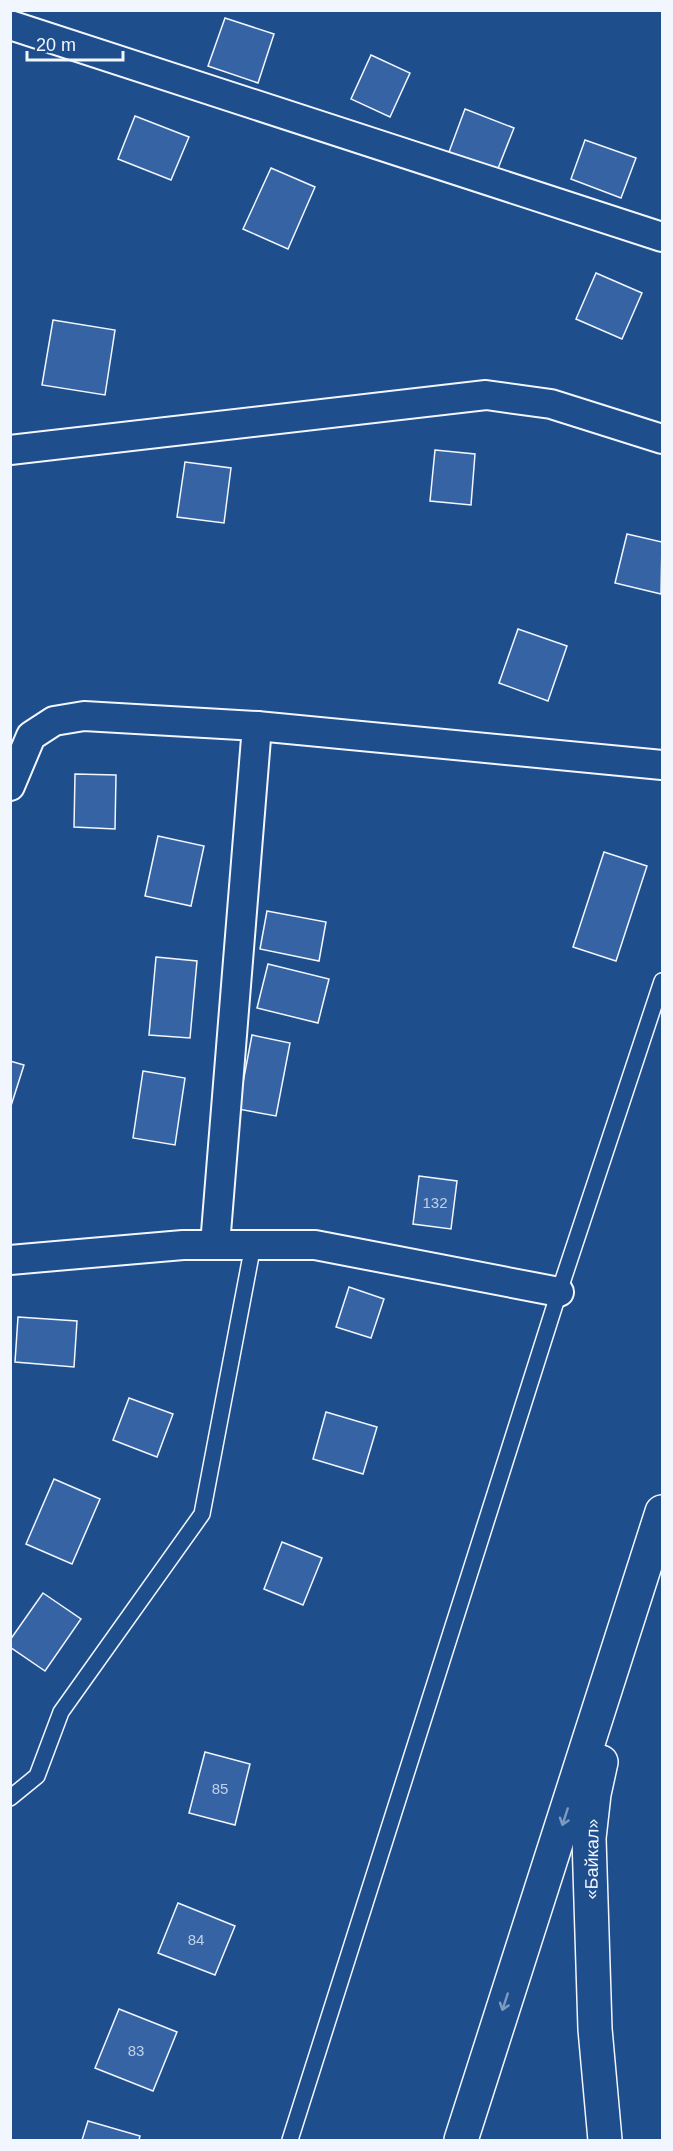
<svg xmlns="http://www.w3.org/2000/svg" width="673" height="2151" font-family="Helvetica,sans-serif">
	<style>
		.building { fill: #3563a3; stroke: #f2f6ff; stroke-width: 1.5 }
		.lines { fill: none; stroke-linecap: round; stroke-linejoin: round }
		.lane-casing { stroke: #f2f6ff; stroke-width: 18 }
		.street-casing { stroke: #f2f6ff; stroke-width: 32 }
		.highway-casing { stroke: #f2f6ff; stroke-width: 36 }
		.lane { stroke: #1f4e8c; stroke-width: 15 }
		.street { stroke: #1f4e8c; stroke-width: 28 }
		.highway { stroke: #1f4e8c; stroke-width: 33 }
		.oneway { stroke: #7e9ac0 }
		.labels { text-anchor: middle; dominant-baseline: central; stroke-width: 4.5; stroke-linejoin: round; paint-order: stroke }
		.number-label { font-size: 15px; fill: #c3d1e8 }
		.street-label { font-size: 18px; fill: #f2f6ff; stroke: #1f4e8c }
	</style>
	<rect width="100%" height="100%" fill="#1f4e8c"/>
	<g class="building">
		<path d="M225,18L274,34L258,83L208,66Z"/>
		<path d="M371,55L410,73L390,117L351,99Z"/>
		<path d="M465,109L514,128L497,171L449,152Z"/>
		<path d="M135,116L189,137L171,180L118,159Z"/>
		<path d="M585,140L636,158L621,198L571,179Z"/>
		<path d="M271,168L315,187L288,249L243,229Z"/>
		<path d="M596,273L642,293L622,339L576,319Z"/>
		<path d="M53,320L115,330L105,395L42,385Z"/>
		<path d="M435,450L475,454L471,505L430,501Z"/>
		<path d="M185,462L231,468L224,523L177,517Z"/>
		<path d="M627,534L662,542L661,594L615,583Z"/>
		<path d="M518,629L567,646L548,701L499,683Z"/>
		<path d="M75,774L116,775L115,829L74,827Z"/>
		<path d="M158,836L204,846L191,906L145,896Z"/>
		<path d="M604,852L647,866L616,961L573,947Z"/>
		<path d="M267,911L326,922L319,961L260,949Z"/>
		<path d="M156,957L197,961L190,1038L149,1035Z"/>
		<path d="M268,964L329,979L318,1023L257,1008Z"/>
		<path d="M252,1035L290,1043L276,1116L238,1109Z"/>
		<path d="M10,1061L24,1065L10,1109Z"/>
		<path d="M143,1071L185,1078L175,1145L133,1138Z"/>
		<path d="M419,1176L457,1181L451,1229L413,1224Z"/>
		<path d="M349,1287L384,1299L371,1338L336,1327Z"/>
		<path d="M18,1317L77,1321L74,1367L15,1362Z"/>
		<path d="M129,1398L173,1414L157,1457L113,1440Z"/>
		<path d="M326,1412L377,1427L363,1474L313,1459Z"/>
		<path d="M54,1479L100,1499L72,1564L26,1544Z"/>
		<path d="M282,1542L322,1558L303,1605L264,1589Z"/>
		<path d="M43,1593L81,1619L45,1671L10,1647V1640Z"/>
		<path d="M205,1752L250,1764L235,1825L189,1813Z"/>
		<path d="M178,1903L235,1926L215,1975L158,1953Z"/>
		<path d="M119,2009L177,2032L153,2091L95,2068Z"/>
		<path d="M88,2121L140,2136L139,2140H82Z"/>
	</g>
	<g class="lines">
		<g class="lane-casing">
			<g id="lane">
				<path d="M10,1798L37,1776L61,1712L202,1514L253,1245"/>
				<path d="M290,2140L559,1292L662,981"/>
			</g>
		</g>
		<g class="street-casing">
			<g id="street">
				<path d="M10,25L662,237"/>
				<path d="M10,450L486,395L551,404L662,439"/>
				<path d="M10,786L31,736L54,721L84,716L257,726L662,765"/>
				<path d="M215,1245L257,726"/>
				<path d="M10,1260L183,1245H315L559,1292"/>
			</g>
		</g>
		<g class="highway-casing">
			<g id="highway">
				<path d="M601,1762L594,1794L589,1838L595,2029L605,2140"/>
				<path d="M461,2140L662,1512"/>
			</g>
		</g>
		<use href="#lane" class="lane"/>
		<use href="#street" class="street"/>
		<use href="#highway" class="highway"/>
	</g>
	<defs><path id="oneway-shaft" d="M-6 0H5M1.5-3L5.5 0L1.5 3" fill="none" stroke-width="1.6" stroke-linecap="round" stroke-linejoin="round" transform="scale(1.5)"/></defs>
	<g class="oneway">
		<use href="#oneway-shaft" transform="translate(565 1817) rotate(108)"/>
		<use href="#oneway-shaft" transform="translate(505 2002) rotate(108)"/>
	</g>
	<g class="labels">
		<g class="number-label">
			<text x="435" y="1202">132</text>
			<text x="220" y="1788">85</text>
			<text x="196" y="1939">84</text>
			<text x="136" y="2050">83</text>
		</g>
		<g class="street-label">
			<text transform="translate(592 1859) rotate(-89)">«Байкал»</text>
		</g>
	</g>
	<rect width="673" height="2151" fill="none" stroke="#f2f6ff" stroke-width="24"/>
	<path d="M27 51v9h96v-9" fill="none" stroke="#f2f6ff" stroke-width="3"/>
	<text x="36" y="51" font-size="18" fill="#f2f6ff" stroke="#1f4e8c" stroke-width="4.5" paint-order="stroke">20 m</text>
</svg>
